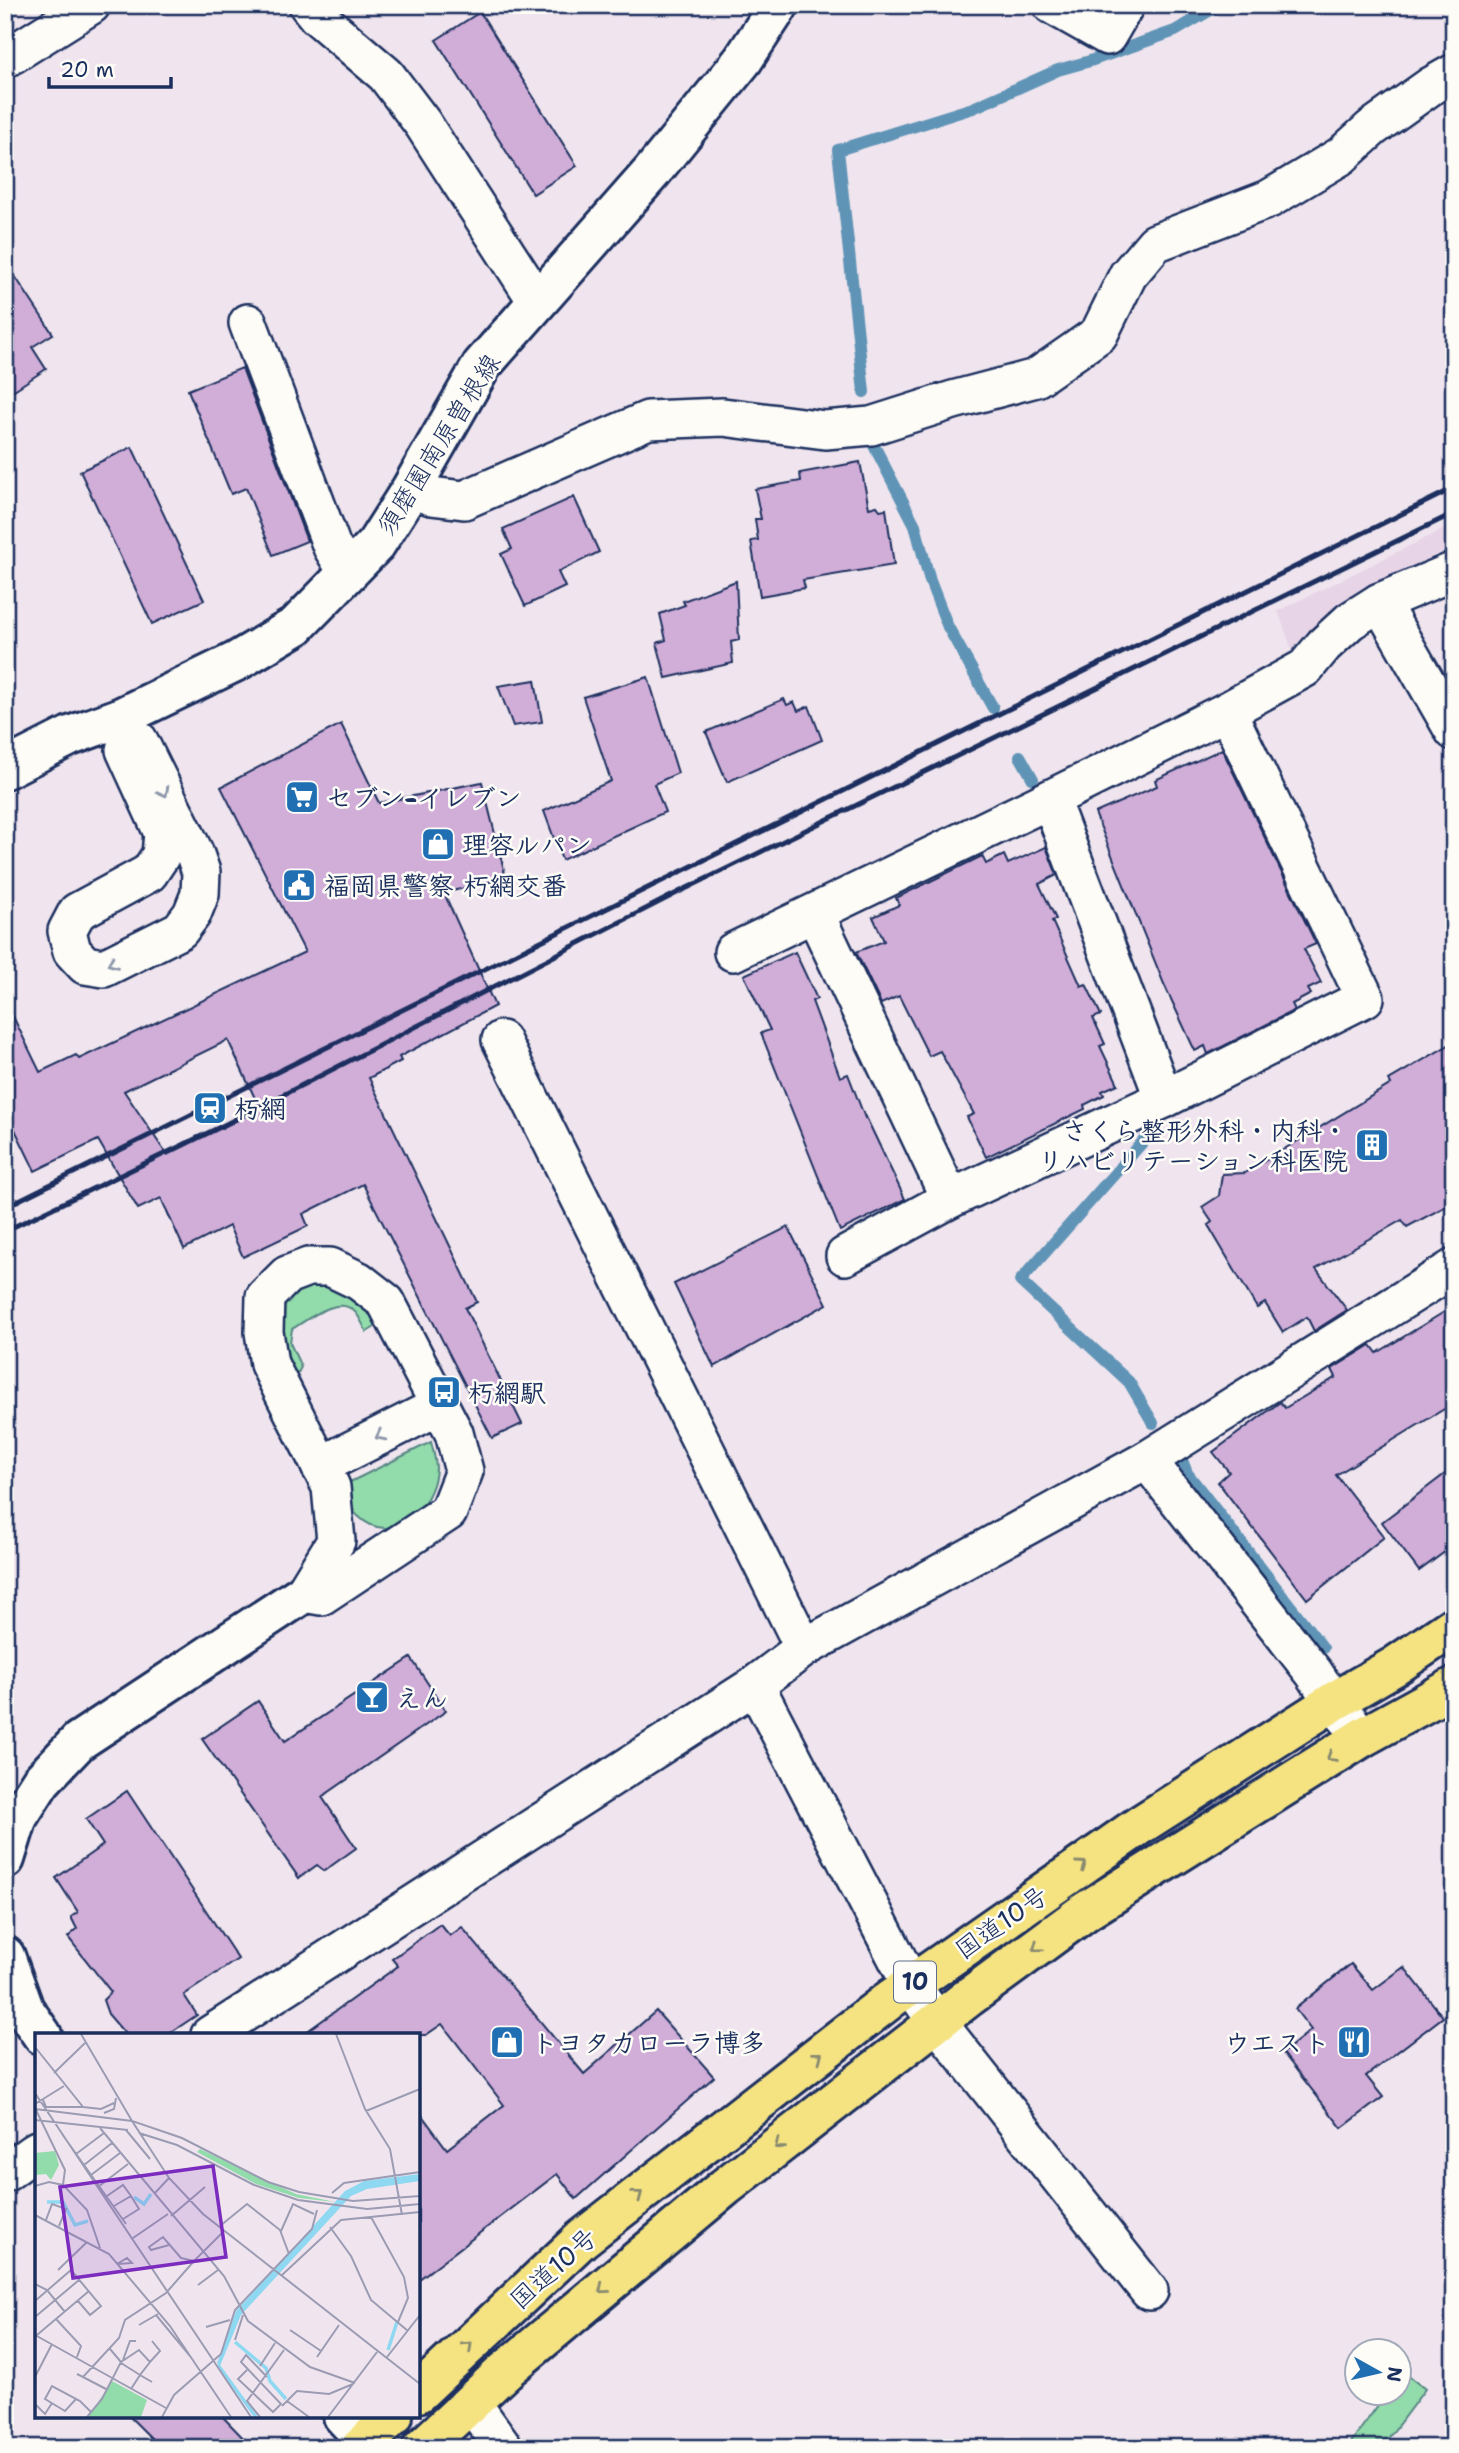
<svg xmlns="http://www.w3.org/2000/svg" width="1459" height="2453" font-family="'Shantell Sans','Klee One',sans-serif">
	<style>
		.built { fill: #e7d4e7 }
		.green { fill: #92dbaa; stroke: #568584; stroke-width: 2 }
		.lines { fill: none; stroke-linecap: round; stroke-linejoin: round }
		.stream { stroke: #6194b6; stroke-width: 12 }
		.building { fill: #d1aed8; stroke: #1b2f5e; stroke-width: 2; fill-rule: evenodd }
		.minor-casing { stroke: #1b2f5e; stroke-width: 42 }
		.tertiary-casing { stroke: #1b2f5e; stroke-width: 44 }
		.secondary-casing { stroke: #1b2f5e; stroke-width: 44 }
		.trunk-casing { stroke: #1b2f5e; stroke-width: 44 }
		.minor { stroke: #fdfcf7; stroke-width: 37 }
		.tertiary { stroke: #fdfcf7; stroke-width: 38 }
		.secondary { stroke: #fdfcf7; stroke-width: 38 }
		.trunk { stroke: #f5e381; stroke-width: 38 }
		.rail { stroke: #1b2f5e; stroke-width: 5 }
		.oneway { stroke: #8c96aa }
		.oneway2 { stroke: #888970 }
		.labels { text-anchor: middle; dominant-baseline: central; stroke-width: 5; stroke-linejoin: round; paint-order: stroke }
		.shield { fill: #fdfcf7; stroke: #5f6c8c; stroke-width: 2 }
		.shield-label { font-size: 24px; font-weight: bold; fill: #1b2f5e }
		.street-label { font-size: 26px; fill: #1b2f5e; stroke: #fdfcf7 }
		.poi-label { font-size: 26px; font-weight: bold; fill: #1b2f5e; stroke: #fdfcf7; text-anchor: start }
		.inset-river { fill: none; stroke: #8fd8f1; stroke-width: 3.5 }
		.inset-road { fill: none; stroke: #9b9cb4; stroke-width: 2 }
		.view { fill: #7b2cbf; fill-opacity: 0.15; stroke: #7b2cbf; stroke-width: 3.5 }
		.inset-edge { fill: none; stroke: #1b2f5e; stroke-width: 3.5 }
	</style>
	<rect width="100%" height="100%" fill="#f0e5ee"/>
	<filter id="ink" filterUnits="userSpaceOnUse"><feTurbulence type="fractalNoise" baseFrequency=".0143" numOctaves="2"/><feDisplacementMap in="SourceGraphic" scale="14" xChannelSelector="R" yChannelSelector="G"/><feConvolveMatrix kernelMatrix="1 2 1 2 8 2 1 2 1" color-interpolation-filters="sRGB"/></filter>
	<g filter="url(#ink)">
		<path class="built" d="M1454,524V546L1350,597L1307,639L1295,658L1278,611Z"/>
		<g class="green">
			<path d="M327,1282L364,1306L381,1323L367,1332C363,1326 360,1317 355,1312C339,1294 307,1320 292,1329L290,1343L301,1367L298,1373L290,1375L280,1351L283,1308L292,1293L306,1284Z"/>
			<path d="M431,1442C433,1450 436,1460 436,1469C434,1507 392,1549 358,1516C350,1509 346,1496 340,1487Z"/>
			<path d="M1402,2371L1425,2389L1381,2448H1347L1386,2394H1400V2374Z"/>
		</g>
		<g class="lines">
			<g class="stream">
				<path d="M864,392L838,150L973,108L1058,70L1090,61L1175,31L1219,5"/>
				<path d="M868,434L915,525L930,581L948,627L993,708"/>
				<path d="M1020,756L1033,779"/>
				<path d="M1146,1129L1147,1137L1020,1281L1129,1382L1153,1423"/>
				<path d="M1180,1455L1187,1473L1323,1648"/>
			</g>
		</g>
		<g class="building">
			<path d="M480,12L577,166L533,194L436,40Z"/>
			<path d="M5,261L53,334L32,347L46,369L5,396Z"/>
			<path d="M242,368L307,541L273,555L246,488L231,494L188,390Z"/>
			<path d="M132,447L204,600L152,624L80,471Z"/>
			<path d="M860,462L869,508L877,506L880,510L886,509L894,565L803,580L805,588L760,596L751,541L758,540L755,519H761L755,489L801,481L800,473Z"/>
			<path d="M574,497L599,552L558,572L565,587L525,606L501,554L512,549L503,529Z"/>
			<path d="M736,581L739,640L731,642L733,663L666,678L657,643L666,640L660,614L685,605L683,601Z"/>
			<path d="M648,677L678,773L654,784L665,812L562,860L544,811L611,781L583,697Z"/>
			<path d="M535,680L542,722L513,726L498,686Z"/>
			<path d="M784,699L787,705L794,702L798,711L809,706L822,740L727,782L706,732Z"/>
			<path d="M341,724L379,803L482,782L506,878L444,893L495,1006L399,1057L401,1061L369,1078L477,1302L465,1308L522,1424L492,1438L363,1184L303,1214L308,1226L243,1257L229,1226L184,1249L161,1198L138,1209L98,1140L35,1171L5,1109V1000L40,1072L76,1055L79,1059L305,952L221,787ZM228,1040L260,1109L167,1155L124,1091Z"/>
			<path d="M1222,749L1316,944L1304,949L1321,983L1308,989L1311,994L1292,1004L1295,1010L1208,1054L1205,1046L1195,1051L1164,984L1095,813L1157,786L1155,780Z"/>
			<path d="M1046,847L1057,875L1039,884L1056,919L1052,921L1081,986L1086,984L1101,1015L1093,1018L1105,1044L1100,1046L1118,1084L1102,1091L1104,1095L1084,1105L1085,1109L986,1157L967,1117L974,1114L940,1051L929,1056L899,996L881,1004L856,952L884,941L873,917L899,905L896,898L982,856L986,864L1004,855L1008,864Z"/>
			<path d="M795,952L817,999L812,1001L840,1077L848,1074L865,1118L866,1117L905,1199L840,1231L761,1033L770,1030L744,975Z"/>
			<path d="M1454,1042V1202L1407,1227L1402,1220L1316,1269L1347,1310L1314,1331L1307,1317L1283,1332L1265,1303L1257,1308L1208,1225L1212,1222L1202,1207L1219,1196L1222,1174L1245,1173L1391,1084L1389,1080Z"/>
			<path d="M788,1227L827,1304L714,1367L674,1284Z"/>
			<path d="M1454,1306V1403L1336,1475L1384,1537L1307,1599L1218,1482L1229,1472L1213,1452L1280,1402L1285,1408L1336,1377L1332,1369L1371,1345L1377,1353Z"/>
			<path d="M1454,1467V1545L1419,1571L1382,1522Z"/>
			<path d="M411,1658L446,1711L322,1797L356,1848L324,1871L317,1865L299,1878L202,1739L258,1701L285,1741Z"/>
			<path d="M127,1791L238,1959L184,1995L197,2015L167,2035H126L108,2014L103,2000L111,1992L68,1937L77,1929L71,1917L78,1912L56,1878L103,1845L86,1819Z"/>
			<path d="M440,1924L450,1936L462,1927L584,2074L656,2011L714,2077L576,2199L557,2174L418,2280V2110L447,2149L504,2105L442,2024L426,2035H302L398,1966L392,1959Z"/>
			<path d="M1351,1964L1373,1990L1404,1967L1443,2017L1366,2076L1383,2097L1342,2128L1283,2053L1311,2030L1295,2009Z"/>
			<path d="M129,2416H222L253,2448H161Z"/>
		</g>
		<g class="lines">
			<g class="minor-casing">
				<g id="minor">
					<path d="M308,5L317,16L386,75L423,124L537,301"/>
					<path d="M1052,5L1107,36L1125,5"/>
					<path d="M5,59L91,5"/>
					<path d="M248,323L332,547L348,573"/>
					<path d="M411,489L431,496L464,500L648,420L723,417L825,430L871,426L953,400L1036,378L1099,334L1128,275L1155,243L1269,199L1341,156L1372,128L1431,86L1454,73"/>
					<path d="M1380,602L1454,731"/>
					<path d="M119,718L128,739L125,750L163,833L161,855L149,873L77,912L67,931L72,951L85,965L104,968L180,930L192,914L200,894L201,872L194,852L139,741L128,739"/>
					<path d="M1050,799L1164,1099L1365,998L1227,711"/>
					<path d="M815,914L950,1199L1164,1099"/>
					<path d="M733,952L1050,799L1227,711L1305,668L1324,645L1350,621L1380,602L1454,571"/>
					<path d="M501,1040L804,1648"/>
					<path d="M845,1256L950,1199"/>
					<path d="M308,1267H330L359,1281L386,1302L454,1433L464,1471L448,1512L321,1596L304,1593L336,1541L331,1487L269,1364L264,1332L265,1297L287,1275Z"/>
					<path d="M1147,1460L1314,1673L1333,1702L1363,1737"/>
					<path d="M320,1466L439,1406"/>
					<path d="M755,1685L911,1985L937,2022L1149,2291"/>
					<path d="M210,2035L755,1685L804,1648L1147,1460L1454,1268"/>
					<path d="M5,2173L37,2150"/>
					<path d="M471,2402L504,2448"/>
				</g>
			</g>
			<g class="tertiary-casing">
				<g id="tertiary">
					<path d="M5,1859L18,1817L41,1781L79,1741L304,1593"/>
					<path d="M5,1956L24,2009L42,2035"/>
					<path d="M343,2416L373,2448"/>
				</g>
			</g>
			<g class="secondary-casing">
				<path id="secondary" d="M5,769L70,736L119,718L237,661L296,626L376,544L411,489L482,365L652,172L743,60L779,5"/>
			</g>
			<g class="trunk-casing">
				<g id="trunk">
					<path d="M418,2393L582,2239L892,1998L1140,1825L1333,1702L1395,1666L1454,1626"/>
					<path d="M360,2448L393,2416"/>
					<path d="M422,2448L506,2370L725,2187L969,1997L1086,1911L1363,1737L1454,1687"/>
				</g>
			</g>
			<use href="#minor" class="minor"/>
			<use href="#tertiary" class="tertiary"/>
			<use href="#secondary" class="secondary"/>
			<use href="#trunk" class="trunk"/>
			<g class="rail">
				<path d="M5,1207L1454,488"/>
				<path d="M5,1231L220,1127L679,892L1454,513"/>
			</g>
		</g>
		<defs><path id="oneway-chevron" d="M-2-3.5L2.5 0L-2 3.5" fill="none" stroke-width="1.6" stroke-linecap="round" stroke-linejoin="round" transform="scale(1.75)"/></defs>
		<g class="oneway">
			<use href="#oneway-chevron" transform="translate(164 792) rotate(63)"/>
			<use href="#oneway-chevron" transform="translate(112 963) rotate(158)"/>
			<use href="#oneway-chevron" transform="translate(380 1436) rotate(153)"/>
		</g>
		<g class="oneway2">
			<use href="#oneway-chevron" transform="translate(1331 1757) rotate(148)"/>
			<use href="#oneway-chevron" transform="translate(1082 1865) rotate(-35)"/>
			<use href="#oneway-chevron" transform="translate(1037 1947) rotate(144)"/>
			<use href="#oneway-chevron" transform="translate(818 2056) rotate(-38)"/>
			<use href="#oneway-chevron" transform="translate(779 2145) rotate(142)"/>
			<use href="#oneway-chevron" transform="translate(638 2195) rotate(-38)"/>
			<use href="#oneway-chevron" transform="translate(603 2289) rotate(140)"/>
			<use href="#oneway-chevron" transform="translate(468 2346) rotate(-43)"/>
		</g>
	</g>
	<defs>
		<g id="supermarket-square" transform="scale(1.75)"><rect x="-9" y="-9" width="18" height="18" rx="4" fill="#1f6fb2" stroke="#fdfcf7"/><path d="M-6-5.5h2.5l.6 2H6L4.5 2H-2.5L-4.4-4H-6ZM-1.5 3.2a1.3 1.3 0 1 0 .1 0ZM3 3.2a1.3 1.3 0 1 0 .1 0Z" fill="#fff"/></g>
		<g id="shop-square" transform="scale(1.75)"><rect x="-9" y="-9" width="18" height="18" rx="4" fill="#1f6fb2" stroke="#fdfcf7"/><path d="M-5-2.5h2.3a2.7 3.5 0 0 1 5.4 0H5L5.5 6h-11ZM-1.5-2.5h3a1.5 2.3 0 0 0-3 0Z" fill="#fff"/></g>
		<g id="civic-square" transform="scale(1.75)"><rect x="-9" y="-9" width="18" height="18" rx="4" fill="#1f6fb2" stroke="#fdfcf7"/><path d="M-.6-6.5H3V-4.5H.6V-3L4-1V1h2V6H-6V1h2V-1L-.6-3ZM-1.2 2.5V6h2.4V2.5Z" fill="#fff"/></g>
		<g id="station-square" transform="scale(1.75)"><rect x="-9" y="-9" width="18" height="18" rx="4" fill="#1f6fb2" stroke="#fdfcf7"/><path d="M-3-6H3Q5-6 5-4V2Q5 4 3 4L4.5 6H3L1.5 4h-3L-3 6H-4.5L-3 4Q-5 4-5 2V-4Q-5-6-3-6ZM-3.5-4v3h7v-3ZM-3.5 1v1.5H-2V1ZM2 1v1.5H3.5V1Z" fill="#fff"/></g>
		<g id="building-square" transform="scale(1.75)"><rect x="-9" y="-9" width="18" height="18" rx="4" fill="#1f6fb2" stroke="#fdfcf7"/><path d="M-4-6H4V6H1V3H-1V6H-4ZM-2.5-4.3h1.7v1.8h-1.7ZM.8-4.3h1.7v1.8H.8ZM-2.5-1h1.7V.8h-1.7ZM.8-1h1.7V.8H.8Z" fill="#fff"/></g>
		<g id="bus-square" transform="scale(1.75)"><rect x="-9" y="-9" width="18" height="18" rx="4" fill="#1f6fb2" stroke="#fdfcf7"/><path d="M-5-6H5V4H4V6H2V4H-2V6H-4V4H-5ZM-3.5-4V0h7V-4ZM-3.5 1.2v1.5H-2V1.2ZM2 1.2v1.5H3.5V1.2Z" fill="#fff"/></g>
		<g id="bar-square" transform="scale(1.75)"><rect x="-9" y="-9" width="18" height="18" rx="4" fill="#1f6fb2" stroke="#fdfcf7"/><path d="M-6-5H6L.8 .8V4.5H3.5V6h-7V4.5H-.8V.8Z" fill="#fff"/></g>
		<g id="restaurant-square" transform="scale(1.75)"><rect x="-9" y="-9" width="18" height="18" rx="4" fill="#1f6fb2" stroke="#fdfcf7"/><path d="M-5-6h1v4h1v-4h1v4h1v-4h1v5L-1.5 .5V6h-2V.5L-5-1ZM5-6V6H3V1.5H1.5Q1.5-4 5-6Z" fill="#fff"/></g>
	</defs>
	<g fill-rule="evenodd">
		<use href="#supermarket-square" x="302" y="797"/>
		<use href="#shop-square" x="438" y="844"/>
		<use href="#civic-square" x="299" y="885"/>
		<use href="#station-square" x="210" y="1108"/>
		<use href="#building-square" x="1372" y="1145"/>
		<use href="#bus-square" x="444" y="1392"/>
		<use href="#bar-square" x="372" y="1697"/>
		<use href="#shop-square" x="507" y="2042"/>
		<use href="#restaurant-square" x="1354" y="2042"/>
	</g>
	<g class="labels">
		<rect class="shield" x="894" y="1961.5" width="42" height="41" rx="5"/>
		<g class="shield-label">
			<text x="915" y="1982">10</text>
		</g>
		<g class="street-label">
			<text transform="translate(438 444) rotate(-58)">須磨園南原曽根線</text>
			<text transform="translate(1001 1922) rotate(-35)">国道10号</text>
			<text transform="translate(553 2268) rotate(-42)">国道10号</text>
		</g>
		<g class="poi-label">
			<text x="326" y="797">セブン-イレブン</text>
			<text x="462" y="844">理容ルパン</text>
			<text x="324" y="885">福岡県警察 朽網交番</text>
			<text x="234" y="1108">朽網</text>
			<text x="1348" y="1130" text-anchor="end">さくら整形外科・内科・<tspan x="1348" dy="30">リハビリテーション科医院</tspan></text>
			<text x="468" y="1392">朽網駅</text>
			<text x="396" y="1697">えん</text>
			<text x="532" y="2042">トヨタカローラ博多</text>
			<text x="1330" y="2042" text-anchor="end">ウエスト</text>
		</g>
	</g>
	<g transform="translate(35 2033)">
		<rect width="385" height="385" fill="#f0e5ee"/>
		<path d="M165,116L261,161L300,169L264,165L221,151L162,119ZM20,118L24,132L16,147L11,141L0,142V120ZM77,348L112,367L106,384H53Z" fill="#92dbaa"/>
		<path d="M385,141V148L332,156L316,163L206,282L185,333L182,330L201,278L310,158L329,148Z" fill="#8fd8f1"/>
		<path class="inset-river" d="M99,164L109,171L116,161M12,169H28L40,192L53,188M200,309L231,335L235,348L251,366M353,317L362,289M183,332L221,384"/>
		<path class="inset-road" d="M46,1L97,88L147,105L233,149L264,159L318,168L385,163M301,1L330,76L355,116L367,182M0,14L48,74H11L8,67M19,40L50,10M0,60L216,384M0,71L29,53M48,74L66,76L79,70M0,76L97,88L134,145L168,181L385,351M1,77L30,137L28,152L52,177L65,215M331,78L385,56M69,80L79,76L81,65M0,87L93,97M65,95L189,243L213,288L275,334L320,350M91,97L115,126M104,100L142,112L219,152L263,167L332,176L385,171M27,101L91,191M41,121L69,100M49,132L77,110M56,142L85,120M0,153L14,149L28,152M63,154L93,131M297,160L309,150L385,139M119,161L134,145M72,163L88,152L96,163L79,173M0,182L74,221L135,293L196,384M136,183L170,154M336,184L369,244L373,265L363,289M88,186L104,176L96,163M11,187L17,171L31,176L24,193M185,193L212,171L245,197L254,221M295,194L316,223L336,267L373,298M246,198L258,171L279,181M98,205L133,181M134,212L116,217L114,214L128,204L146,225L159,228L188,199M82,231L92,225L97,230L83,231M23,237L52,209M247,242L306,187L385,179M0,251L12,257L30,279M163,252L183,237M0,268L36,237L66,273L55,282L43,268M121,282L155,323M0,284L44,247M21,286L46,313L42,324M104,292L123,281M171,294L195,287M255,297L286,318M0,302L131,375M2,302L54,258M200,307L208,282M282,324L304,292M352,324L385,282M88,327L95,308H101M86,329L104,317L115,329L105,342L117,349M115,329L125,318L117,308M86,330L105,342L96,356M225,333L240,310M212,337L203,346L238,379L246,371L206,329L211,322L232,344M42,341L48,344L84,305L90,287L131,260L159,228M0,344L17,311M48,344L71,356M41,366L30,378L10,366L17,353L45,368L56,379M252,368L274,384M1,372L10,381L17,370M247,373L262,358L294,361L318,351M52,384L67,366L86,329L75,316M127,384L139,362L186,321L200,277L277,196L282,177M225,384L212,368L249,317M293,384L342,319"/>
		<path class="view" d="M178,133L191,224L38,245L25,154Z"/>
		<rect width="385" height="385" class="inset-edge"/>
	</g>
	<rect width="1459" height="2453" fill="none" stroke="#fdfcf7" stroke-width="28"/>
	<rect x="14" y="14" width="1431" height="2425" fill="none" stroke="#1b2f5e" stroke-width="2.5" filter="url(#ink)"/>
	<g transform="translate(1378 2372) rotate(98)"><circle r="33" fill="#fdfcf7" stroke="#a3aaba" stroke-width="2"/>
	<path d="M0-5L12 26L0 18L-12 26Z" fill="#1f6fb2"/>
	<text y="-10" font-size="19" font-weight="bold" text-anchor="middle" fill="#1b2f5e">N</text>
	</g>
	<path d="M49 77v10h122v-10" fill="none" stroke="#1b2f5e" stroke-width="3.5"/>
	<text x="60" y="77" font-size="21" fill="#1b2f5e" stroke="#fdfcf7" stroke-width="5" paint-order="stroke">20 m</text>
</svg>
